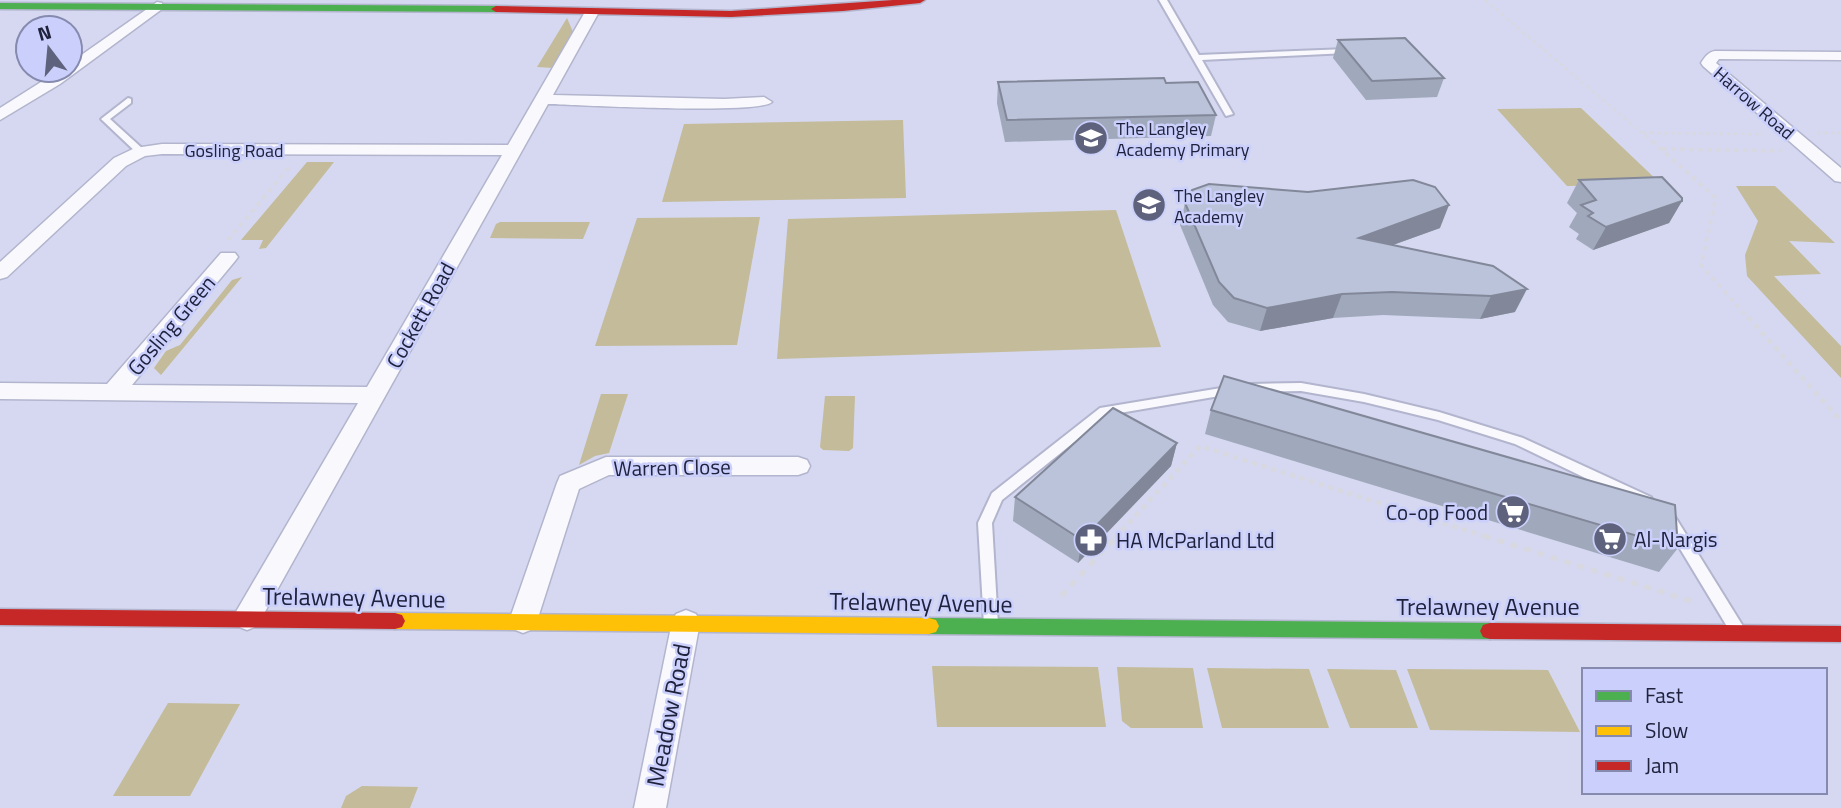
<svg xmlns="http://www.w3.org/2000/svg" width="1841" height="808" font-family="'Titillium Web',sans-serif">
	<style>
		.green { fill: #c3bb99 }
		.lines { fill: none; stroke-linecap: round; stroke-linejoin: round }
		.lane-casing { stroke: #b2b5cd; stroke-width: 4 }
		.street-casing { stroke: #b2b5cd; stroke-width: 3 }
		.fast-casing { stroke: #b2b5cd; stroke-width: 3 }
		.slow-casing { stroke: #b2b5cd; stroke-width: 3 }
		.jam-casing { stroke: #b2b5cd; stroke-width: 3 }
		.path-far3 { stroke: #d8d8e0; stroke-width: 2.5; stroke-dasharray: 3.5 3.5; stroke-linecap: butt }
		.path-far2 { stroke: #d8d8e0; stroke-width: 3.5; stroke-dasharray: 4.5 4.5; stroke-linecap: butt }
		.path-far1 { stroke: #d8d8e0; stroke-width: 4.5; stroke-dasharray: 5 5; stroke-linecap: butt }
		.path { stroke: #d8d8e0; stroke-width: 5; stroke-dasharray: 7 7; stroke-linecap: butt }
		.lane { fill: #f9f9fd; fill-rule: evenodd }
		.street { fill: #f9f9fd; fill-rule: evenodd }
		.fast { fill: #4caf50; fill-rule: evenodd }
		.slow { fill: #ffc107; fill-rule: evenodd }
		.jam { fill: #c62828; fill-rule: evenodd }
		.wall { fill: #a0a8bb }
		.shaded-wall { fill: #828899 }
		.building { fill: #bac3da; stroke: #828899; stroke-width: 2 }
		.labels { text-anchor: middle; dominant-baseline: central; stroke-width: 5; stroke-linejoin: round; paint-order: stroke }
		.far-street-label { font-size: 18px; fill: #20223d; stroke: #cad0fb }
		.far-poi-label { font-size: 18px; fill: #20223d; stroke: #cad0fb; text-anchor: start }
		.street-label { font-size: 21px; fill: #20223d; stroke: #cad0fb }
		.poi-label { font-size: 21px; fill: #20223d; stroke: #cad0fb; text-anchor: start }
		.near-street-label { font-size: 24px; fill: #20223d; stroke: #cad0fb }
	</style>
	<rect width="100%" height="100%" fill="#d5d8f0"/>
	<g class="green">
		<path d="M567,18L573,32L554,68L537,67Z"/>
		<path d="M1581,108L1661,184L1567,186L1497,109Z"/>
		<path d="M903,120L906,198L662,202L684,124Z"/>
		<path d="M307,162H334L266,248L259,249L263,240H241Z"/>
		<path d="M1736,186H1775L1835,243L1789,241L1821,274L1774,276L1841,346V378L1747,276L1745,255L1758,221Z"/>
		<path d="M1116,210L1161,347L777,359L788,219Z"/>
		<path d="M760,217L737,345L595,346L637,218Z"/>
		<path d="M500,222H590L583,239L490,238L496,224Z"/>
		<path d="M242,277L161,375L154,368L166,351L180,345L232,280Z"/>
		<path d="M601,394H628L609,453L595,456L579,465Z"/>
		<path d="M825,396H855L853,448L849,451L823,450L820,447Z"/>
		<path d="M932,666L1098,667L1106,727H937Z"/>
		<path d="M1117,667L1193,668L1203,728H1131L1122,721Z"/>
		<path d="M1207,668L1309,669L1329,728H1222Z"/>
		<path d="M1327,669L1396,670L1418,728H1350Z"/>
		<path d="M1407,669L1548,670L1580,732L1430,730Z"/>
		<path d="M168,703L240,704L190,796H113Z"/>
		<path d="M362,786L418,787L410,808H341L346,796Z"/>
	</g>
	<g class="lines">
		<g class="lane-casing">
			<g id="lane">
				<path d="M1159,0H1167L1199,55L1347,49L1351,51L1347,53L1202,60L1233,114L1226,116Z"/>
				<path d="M128,98L131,99V103L110,119L144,150V154H138L101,119Z"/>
				<path d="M1301,383L1364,394L1439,412L1523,438L1651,497L1653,501L1651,505H1641L1515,444L1438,420L1364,402L1301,391L1251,392L1245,388L1251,384Z"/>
				<path d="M1233,386L1237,387L1239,390L1237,393L1108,415L1002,500L992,523L998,625L996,629L991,631L986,629L984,625L978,523L992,493L1100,408Z"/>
				<path d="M1669,514L1674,515L1741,623L1744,628L1741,633L1736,634L1731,633L1662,519L1664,515Z"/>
			</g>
		</g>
		<g class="street-casing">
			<g id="street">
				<path d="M157,2L162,3V9L60,84L0,120V108L60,70H70V63Z"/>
				<path d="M592,8L599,12L553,95L724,99L764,97L772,102C759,115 579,105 548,104L257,626L247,630L237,626L233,618L237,610L358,403L0,399V383L107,384L221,253H235L238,257L235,261L132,385L367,387L502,155L162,154L145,156L126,166L7,277L0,279V262L114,158L135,148L162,144L508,145L585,12Z"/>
				<path d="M1715,51L1841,52V60L1719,59L1716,63L1841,168V182L1835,181L1703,66L1701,63C1705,57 1708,52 1715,51Z"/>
				<path d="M606,457H798L807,460L810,466L807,472L798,475H609L579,489L537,621L533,629L523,633L513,629L509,621L557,483L560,476Z"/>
				<path d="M686,610L696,614L700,622L666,808H634L672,622L676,614Z"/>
			</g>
		</g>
		<g class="fast-casing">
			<g id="fast">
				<path d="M0,3L496,6L501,9L496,12L0,9Z"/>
				<path d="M929,618L1490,623L1497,625L1500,631L1497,637L1490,639L929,634L922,632L919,626L922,620Z"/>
			</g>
		</g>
		<g class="slow-casing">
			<path id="slow" d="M395,613L929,618L936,620L939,626L936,632L929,634L395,629L388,627L385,621L388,615Z"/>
		</g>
		<g class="jam-casing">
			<g id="jam">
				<path d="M893,0H925L920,3L843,11L731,17L496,12L491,9L496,6L731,11Z"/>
				<path d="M0,609L395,613L402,615L405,621L402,627L395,629L0,625Z"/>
				<path d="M1490,623L1841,626V642L1490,639L1483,637L1480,631L1483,625Z"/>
			</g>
		</g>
		<g class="path-far3">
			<path d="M1485,0L1654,143"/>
			<path d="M1643,133L1763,134"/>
			<path d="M1817,133H1841"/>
		</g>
		<g class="path-far2">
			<path d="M1652,141L1716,198L1701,265L1749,319"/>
			<path d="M1662,149L1782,151"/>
			<path d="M228,240L290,166"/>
		</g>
		<g class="path-far1">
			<path d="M1748,317L1841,421"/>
			<path d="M1115,538L1200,446L1490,538"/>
		</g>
		<g class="path">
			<path d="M1484,536L1691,601"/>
			<path d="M1061,596L1117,536"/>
		</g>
		<use href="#lane" class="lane"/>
		<use href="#street" class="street"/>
		<use href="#fast" class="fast"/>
		<use href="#slow" class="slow"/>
		<use href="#jam" class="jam"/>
	</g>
	<g class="wall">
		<path d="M1338,40L1444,78L1437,97L1366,100L1333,58Z"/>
		<path d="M998,82L1166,83L1216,115L1211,136L1005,142L997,103Z"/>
		<path d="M1579,180L1682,201L1669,223L1593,250L1576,239L1579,234L1569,227L1577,213L1567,203Z"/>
		<path d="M1185,203L1440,228L1393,245L1493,266L1515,312L1480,319L1383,315L1333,318L1260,331L1228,322L1213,305L1180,225Z"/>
		<path d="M1211,410L1678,548L1659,572L1205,434Z"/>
		<path d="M1177,443L1171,466L1078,563L1013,521L1015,497Z"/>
	</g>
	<g class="shaded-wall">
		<path d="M1682,201L1669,223L1593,250L1606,227Z"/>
		<path d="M1449,205L1440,228L1351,260L1359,238Z"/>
		<path d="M1527,289L1515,312L1480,319L1491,296Z"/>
		<path d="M1342,294L1333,318L1260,331L1267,308Z"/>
		<path d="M1177,443L1171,466L1078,563L1082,540Z"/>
	</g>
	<g class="building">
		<path d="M1405,38L1444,78L1372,81L1338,40Z"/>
		<path d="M1164,78L1166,83L1198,82L1216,115L1007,120L998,82Z"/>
		<path d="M1662,177L1682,198V201L1606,227L1588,216L1593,213L1581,205L1596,200L1579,180Z"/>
		<path d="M1413,180L1435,187L1449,205L1359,238L1493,266L1527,289L1491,296L1392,292L1342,294L1267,308L1234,298L1219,282L1185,203L1192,190L1209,184L1308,192Z"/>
		<path d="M1224,376L1675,505L1678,548L1211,410Z"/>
		<path d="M1113,408L1177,443L1082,540L1015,497Z"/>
	</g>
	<defs>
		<g id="school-disc" transform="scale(1.75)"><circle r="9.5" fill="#5f627c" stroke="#cad0fb"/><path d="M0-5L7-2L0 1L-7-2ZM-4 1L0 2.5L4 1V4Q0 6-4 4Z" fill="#fff"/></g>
		<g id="supermarket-disc" transform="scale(1.75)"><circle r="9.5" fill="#5f627c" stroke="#cad0fb"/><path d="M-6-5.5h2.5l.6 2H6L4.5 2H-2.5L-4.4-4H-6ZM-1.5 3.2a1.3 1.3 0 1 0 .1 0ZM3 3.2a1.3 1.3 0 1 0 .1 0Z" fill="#fff"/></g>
		<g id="pharmacy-disc" transform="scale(1.75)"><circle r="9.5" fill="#5f627c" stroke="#cad0fb"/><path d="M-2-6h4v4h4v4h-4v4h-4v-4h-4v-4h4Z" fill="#fff"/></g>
	</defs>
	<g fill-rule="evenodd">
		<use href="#school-disc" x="1091" y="138"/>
		<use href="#school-disc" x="1149" y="205"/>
		<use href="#supermarket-disc" x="1513" y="512"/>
		<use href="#supermarket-disc" x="1610" y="539"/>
		<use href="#pharmacy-disc" x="1091" y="540"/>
	</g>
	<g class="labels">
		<g class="far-street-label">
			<text transform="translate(1754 103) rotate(41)">Harrow Road</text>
			<text x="234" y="150">Gosling Road</text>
		</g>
		<g class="far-poi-label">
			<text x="1116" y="128">The Langley<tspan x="1116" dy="21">Academy Primary</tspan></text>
			<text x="1174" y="195">The Langley<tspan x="1174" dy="21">Academy</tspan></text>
		</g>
		<g class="street-label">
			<text transform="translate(420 315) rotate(-61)">Cockett Road</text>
			<text transform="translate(171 325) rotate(-50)">Gosling Green</text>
			<text transform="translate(672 467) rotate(-1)">Warren Close</text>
		</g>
		<g class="poi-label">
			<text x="1488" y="512" text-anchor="end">Co-op Food</text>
			<text x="1634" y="539">Al-Nargis</text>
			<text x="1116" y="540">HA McParland Ltd</text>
		</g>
		<g class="near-street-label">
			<text transform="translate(354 597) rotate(1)">Trelawney Avenue</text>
			<text transform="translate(921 602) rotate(1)">Trelawney Avenue</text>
			<text x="1488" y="606">Trelawney Avenue</text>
			<text transform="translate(668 715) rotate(-79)">Meadow Road</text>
		</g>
	</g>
	<rect x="1582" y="668" width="245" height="126" fill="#cad0fb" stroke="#868aaf" stroke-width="2"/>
	<rect x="1596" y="691" width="35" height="10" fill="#4caf50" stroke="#868aaf" stroke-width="2"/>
	<text x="1645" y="703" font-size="21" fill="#20223d">Fast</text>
	<rect x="1596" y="726" width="35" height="10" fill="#ffc107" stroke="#868aaf" stroke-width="2"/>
	<text x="1645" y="738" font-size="21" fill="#20223d">Slow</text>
	<rect x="1596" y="761" width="35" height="10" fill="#c62828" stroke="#868aaf" stroke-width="2"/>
	<text x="1645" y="773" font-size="21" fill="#20223d">Jam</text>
	<g transform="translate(49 49) rotate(344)"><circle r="33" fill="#cad0fb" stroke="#868aaf" stroke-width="2"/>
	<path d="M0-5L12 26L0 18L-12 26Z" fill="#5f627c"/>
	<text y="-10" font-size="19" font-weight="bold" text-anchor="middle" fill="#20223d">N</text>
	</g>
</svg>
